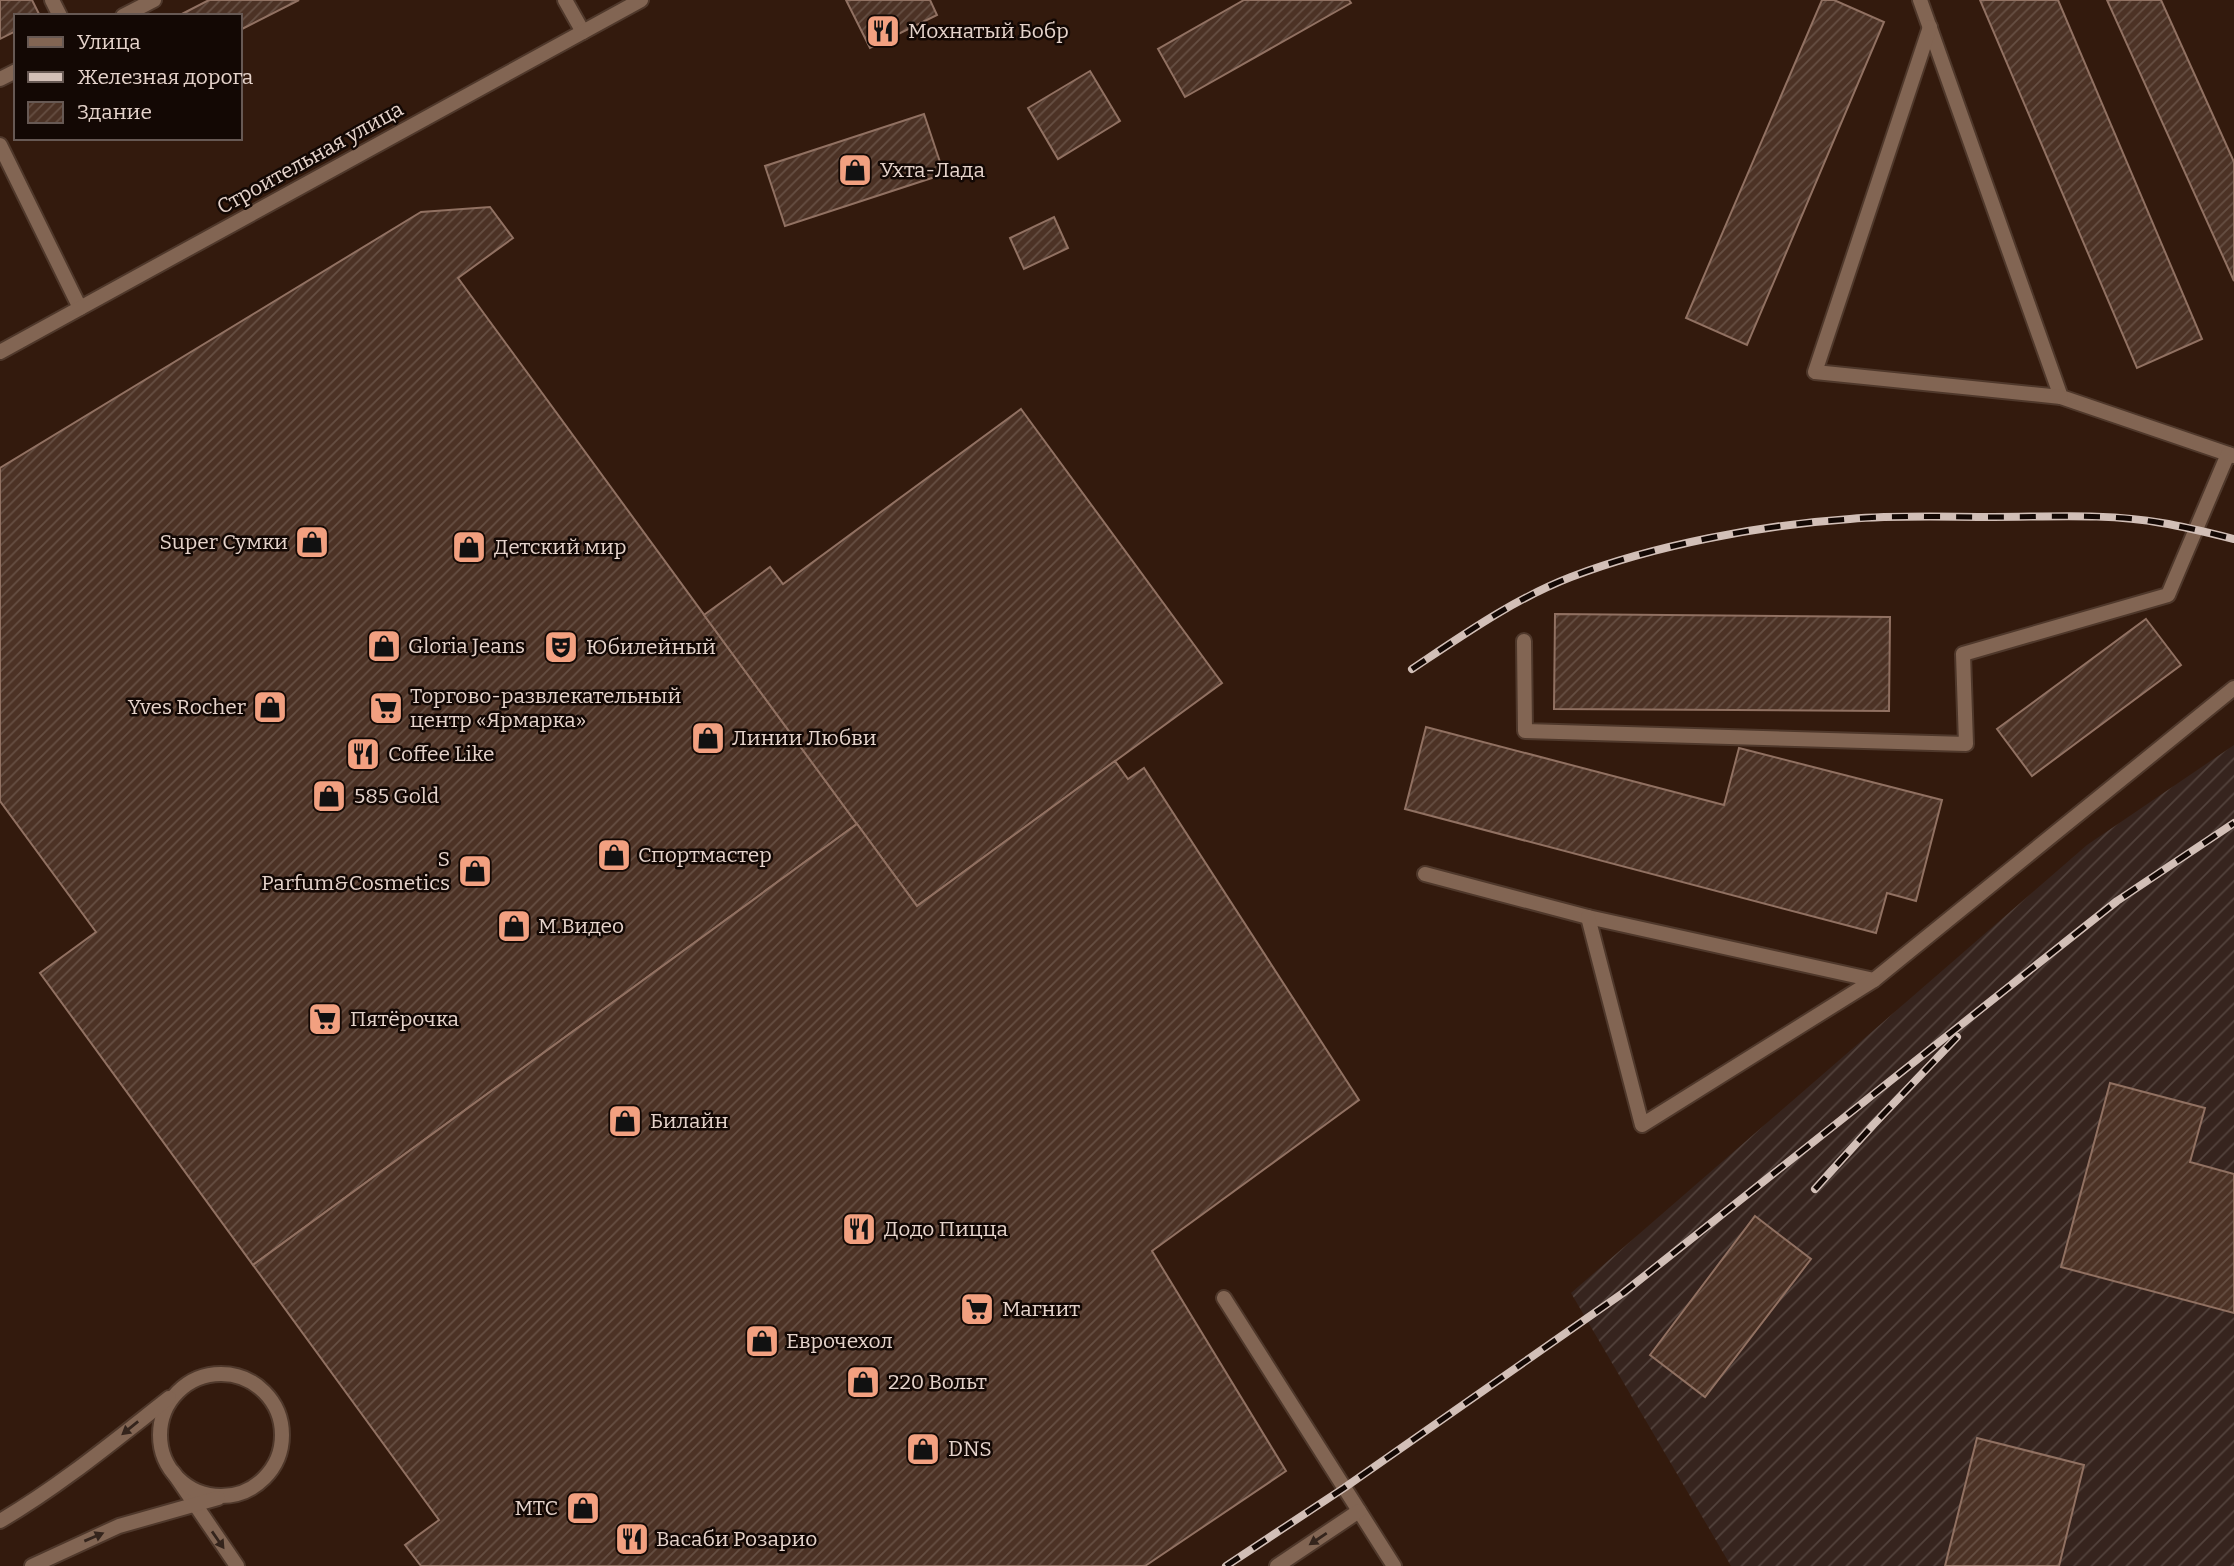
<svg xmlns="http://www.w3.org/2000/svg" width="2234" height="1566" font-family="Bitter,serif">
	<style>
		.industrial { fill: url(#industrial-furrows) }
		.building { fill: url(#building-hatch); stroke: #917162; stroke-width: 2 }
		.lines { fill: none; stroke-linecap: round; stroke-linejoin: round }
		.lane-casing { stroke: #4f382b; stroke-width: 18 }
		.street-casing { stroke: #4f382b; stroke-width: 18 }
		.lane { stroke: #826553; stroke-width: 14 }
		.street { stroke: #826553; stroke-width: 14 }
		.rail-casing { stroke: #d2bfb7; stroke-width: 8 }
		.rail { stroke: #130804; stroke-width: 5; stroke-dasharray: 16; stroke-linecap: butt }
		.oneway { fill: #34241c }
		.labels { text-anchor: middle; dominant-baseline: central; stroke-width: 5; stroke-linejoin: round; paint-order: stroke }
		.poi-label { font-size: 21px; fill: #e5d3cb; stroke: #130804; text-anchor: start }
		.street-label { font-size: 21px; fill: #e5d3cb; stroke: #130804 }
	</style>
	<defs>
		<pattern id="industrial-furrows" width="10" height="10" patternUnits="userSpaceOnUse" patternTransform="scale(1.75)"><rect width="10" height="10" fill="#36241e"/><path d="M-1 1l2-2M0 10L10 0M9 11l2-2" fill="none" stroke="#53433d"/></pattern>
		<pattern id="building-hatch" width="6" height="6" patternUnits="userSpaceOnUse" patternTransform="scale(1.75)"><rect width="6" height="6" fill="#4c3225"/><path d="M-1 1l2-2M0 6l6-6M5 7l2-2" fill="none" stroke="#664f43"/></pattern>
	</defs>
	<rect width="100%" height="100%" fill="#331a0d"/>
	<path class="industrial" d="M2234,745V1566H1731L1571,1293L2087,845Z"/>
	<g class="building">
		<path d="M0,0H32L40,16H16V31L0,39Z"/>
		<path d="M209,0H299L240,30V16H178Z"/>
		<path d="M846,0H930L937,15L870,48Z"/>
		<path d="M1244,0H1349L1351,3L1185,97L1158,49Z"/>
		<path d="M1822,0H1834L1884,22L1747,345L1686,318Z"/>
		<path d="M1980,0H2058L2202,339L2137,368Z"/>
		<path d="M2107,0H2161L2234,162V281Z"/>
		<path d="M1090,71L1120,121L1058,159L1028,108Z"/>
		<path d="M924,114L944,174L785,226L765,166Z"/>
		<path d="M490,207L513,238L458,278L857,824L253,1265L40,973L96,932L0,801V468L421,212Z"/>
		<path d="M1054,217L1068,248L1024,269L1010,238Z"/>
		<path d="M1021,409L1222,683L917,906L704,615L770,567L783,584Z"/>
		<path d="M1555,614L1890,617L1889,711L1554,709Z"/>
		<path d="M2146,619L2181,665L2032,776L1997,729Z"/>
		<path d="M1426,727L1724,805L1739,748L1942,800L1916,901L1887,893L1876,933L1405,809Z"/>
		<path d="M1115,761L1128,779L1144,768L1359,1100L1152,1251L1286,1471L1145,1566H421L405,1545L439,1520L253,1265L857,824L917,906Z"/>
		<path d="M2110,1083L2205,1108L2190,1162L2234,1174V1313L2061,1267Z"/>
		<path d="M1755,1216L1811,1259L1705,1397L1650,1355Z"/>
		<path d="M1977,1438L2084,1465L2059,1566H1945Z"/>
	</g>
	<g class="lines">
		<g class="lane-casing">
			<g id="lane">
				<path d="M52,0L60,16"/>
				<path d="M565,0L583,32"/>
				<path d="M1920,0L2061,397L2234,456"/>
				<path d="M123,16L154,0"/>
				<path d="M1930,27L1815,372L2061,397"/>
				<path d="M0,79L16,71"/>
				<path d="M0,145L80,308"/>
				<path d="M1524,641L1525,731L1966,744L1963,654L2168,595L2228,454"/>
				<path d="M1425,874L1588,917L1874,980"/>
				<path d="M1588,917L1642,1125L1874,980L2234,688"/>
				<path d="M1224,1298L1394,1566"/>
				<path d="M173,1472L237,1566"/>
				<path d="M1277,1566L1359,1511"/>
			</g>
		</g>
		<g class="street-casing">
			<g id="street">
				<path d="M0,352L641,0"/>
				<circle cx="221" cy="1435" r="61"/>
				<path d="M0,1521C60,1486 114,1441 169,1398"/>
				<path d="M32,1566L119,1526L218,1498"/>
			</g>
		</g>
		<use href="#lane" class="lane"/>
		<use href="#street" class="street"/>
		<g class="rail-casing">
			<g id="rail">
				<path d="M1412,669C1463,635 1514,599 1571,577C1655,545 1761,525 1850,519C1897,515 1946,517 1993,517C2049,517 2107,513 2162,523C2186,527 2210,533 2234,539"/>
				<path d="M1815,1189L1873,1125L1957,1037"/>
				<path d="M1226,1566L1344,1488L1623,1293L2117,901L2234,823"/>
			</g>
		</g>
		<use href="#rail" class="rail"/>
	</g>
	<defs><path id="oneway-solid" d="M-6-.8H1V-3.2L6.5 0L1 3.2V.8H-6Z" transform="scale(1.75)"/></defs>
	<g class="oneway">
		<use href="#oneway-solid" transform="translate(130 1428) rotate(141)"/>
		<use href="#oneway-solid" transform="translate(94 1537) rotate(-23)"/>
		<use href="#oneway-solid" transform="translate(1318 1539) rotate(146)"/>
		<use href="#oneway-solid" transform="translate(218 1540) rotate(55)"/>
	</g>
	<defs>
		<g id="restaurant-square" transform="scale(1.75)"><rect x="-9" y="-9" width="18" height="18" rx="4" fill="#f2a080" stroke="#130804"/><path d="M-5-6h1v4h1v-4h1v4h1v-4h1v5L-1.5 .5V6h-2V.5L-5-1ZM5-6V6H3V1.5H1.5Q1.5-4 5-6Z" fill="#111"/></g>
		<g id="shop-square" transform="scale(1.75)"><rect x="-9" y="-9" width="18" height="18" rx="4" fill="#f2a080" stroke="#130804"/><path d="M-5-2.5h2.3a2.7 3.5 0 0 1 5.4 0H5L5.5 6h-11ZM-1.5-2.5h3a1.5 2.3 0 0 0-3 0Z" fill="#111"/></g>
		<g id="theatre-square" transform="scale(1.75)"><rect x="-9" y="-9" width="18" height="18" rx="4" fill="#f2a080" stroke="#130804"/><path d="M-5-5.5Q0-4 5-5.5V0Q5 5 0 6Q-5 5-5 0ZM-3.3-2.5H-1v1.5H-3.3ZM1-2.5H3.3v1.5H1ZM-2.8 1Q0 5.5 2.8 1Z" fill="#111"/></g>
		<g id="supermarket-square" transform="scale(1.75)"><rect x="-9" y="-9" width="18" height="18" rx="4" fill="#f2a080" stroke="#130804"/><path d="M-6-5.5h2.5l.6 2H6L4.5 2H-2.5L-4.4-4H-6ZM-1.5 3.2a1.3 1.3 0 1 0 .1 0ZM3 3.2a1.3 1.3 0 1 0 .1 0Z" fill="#111"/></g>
	</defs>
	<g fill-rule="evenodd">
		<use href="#restaurant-square" x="883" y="31"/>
		<use href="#shop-square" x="855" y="170"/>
		<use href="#shop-square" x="312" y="542"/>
		<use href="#shop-square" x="469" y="547"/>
		<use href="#shop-square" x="384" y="646"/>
		<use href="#theatre-square" x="561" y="647"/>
		<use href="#shop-square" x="270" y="707"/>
		<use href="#supermarket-square" x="386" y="708"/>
		<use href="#shop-square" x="708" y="738"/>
		<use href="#restaurant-square" x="363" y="754"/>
		<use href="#shop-square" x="329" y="796"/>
		<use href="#shop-square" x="614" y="855"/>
		<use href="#shop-square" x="475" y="871"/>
		<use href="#shop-square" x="514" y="926"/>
		<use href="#supermarket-square" x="325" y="1019"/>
		<use href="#shop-square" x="625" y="1121"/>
		<use href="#restaurant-square" x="859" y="1229"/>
		<use href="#supermarket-square" x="977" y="1309"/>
		<use href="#shop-square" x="762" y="1341"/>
		<use href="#shop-square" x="863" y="1382"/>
		<use href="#shop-square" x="923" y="1449"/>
		<use href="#shop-square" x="583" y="1508"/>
		<use href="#restaurant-square" x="632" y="1539"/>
	</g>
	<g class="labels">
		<g class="poi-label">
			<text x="908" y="31">Мохнатый Бобр</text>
			<text x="880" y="170">Ухта-Лада</text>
			<text x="288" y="542" text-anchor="end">Super Сумки</text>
			<text x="494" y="547">Детский мир</text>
			<text x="408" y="646">Gloria Jeans</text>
			<text x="586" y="647">Юбилейный</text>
			<text x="410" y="696">Торгово-развлекательный<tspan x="410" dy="24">центр «Ярмарка»</tspan></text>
			<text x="246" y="707" text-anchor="end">Yves Rocher</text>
			<text x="732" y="738">Линии Любви</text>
			<text x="388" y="754">Coffee Like</text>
			<text x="354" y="796">585 Gold</text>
			<text x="638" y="855">Спортмастер</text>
			<text x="450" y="859" text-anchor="end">S<tspan x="450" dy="24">Parfum&amp;Cosmetics</tspan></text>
			<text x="538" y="926">М.Видео</text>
			<text x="350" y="1019">Пятёрочка</text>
			<text x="650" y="1121">Билайн</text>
			<text x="884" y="1229">Додо Пицца</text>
			<text x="1002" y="1309">Магнит</text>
			<text x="786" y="1341">Еврочехол</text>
			<text x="888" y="1382">220 Вольт</text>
			<text x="948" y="1449">DNS</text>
			<text x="558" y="1508" text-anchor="end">МТС</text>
			<text x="656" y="1539">Васаби Розарио</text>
		</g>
		<g class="street-label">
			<text transform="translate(310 158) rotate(-29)">Строительная улица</text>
		</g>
	</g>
	<rect x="14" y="14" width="228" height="126" fill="#130804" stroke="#675954" stroke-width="2"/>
	<rect x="28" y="37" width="35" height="10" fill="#826553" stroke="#675954" stroke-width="2"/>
	<text x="77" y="49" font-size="21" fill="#e5d3cb">Улица</text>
	<rect x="28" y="72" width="35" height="10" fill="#d2bfb7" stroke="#675954" stroke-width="2"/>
	<text x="77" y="84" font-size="21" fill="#e5d3cb">Железная дорога</text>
	<rect x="28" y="102" width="35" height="21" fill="url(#building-hatch)" stroke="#675954" stroke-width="2"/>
	<text x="77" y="119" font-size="21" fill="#e5d3cb">Здание</text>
</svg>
